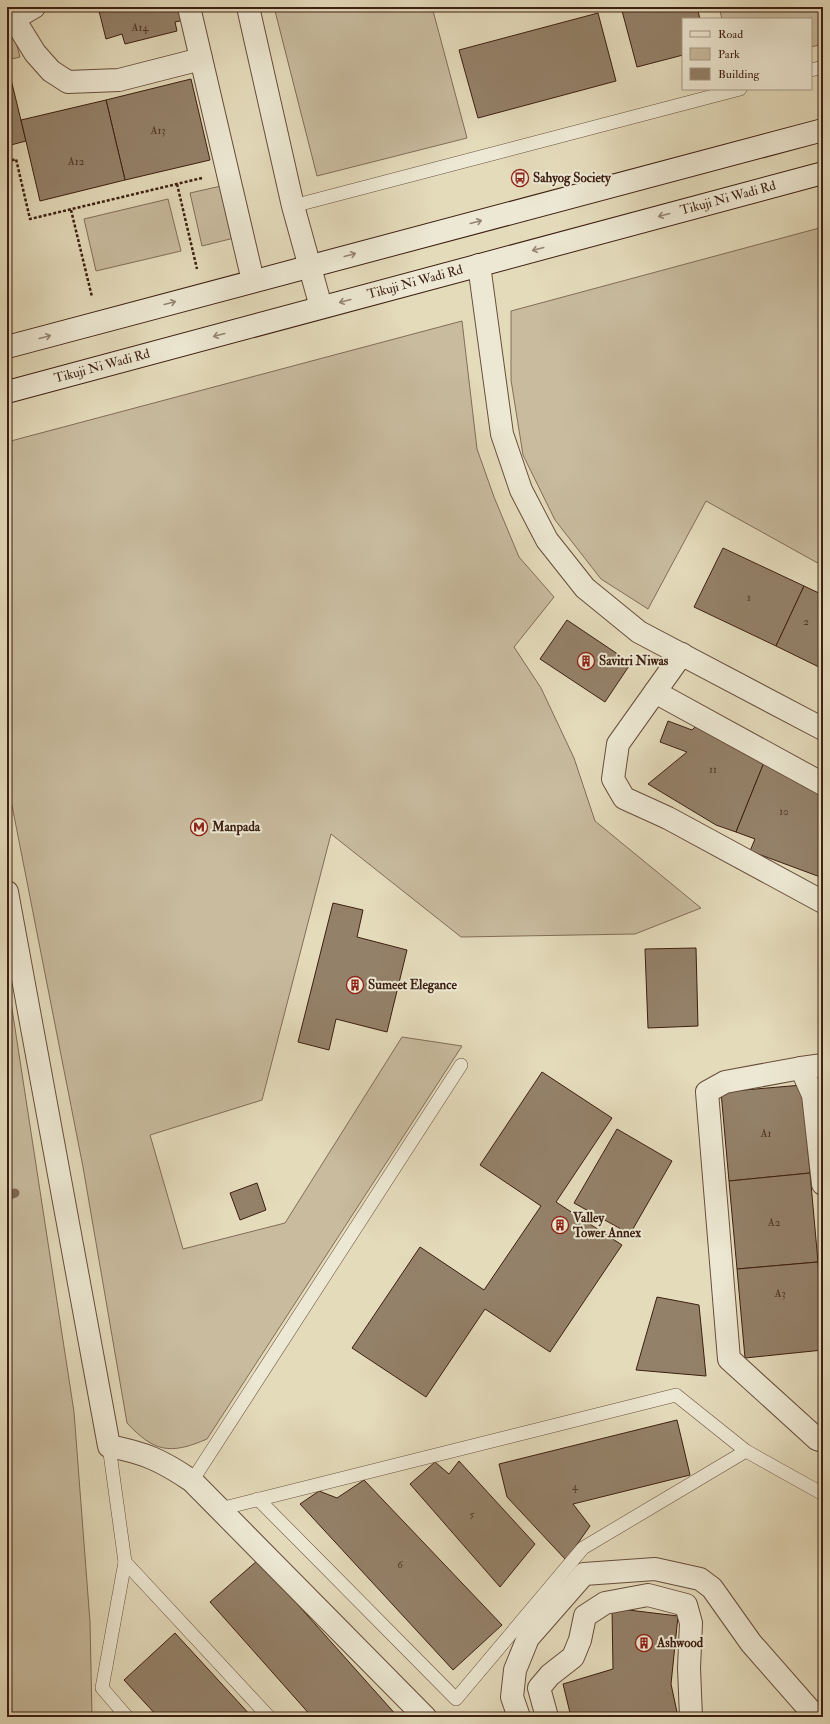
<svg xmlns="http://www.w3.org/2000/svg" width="830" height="1724" font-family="'IM FELL Double Pica',serif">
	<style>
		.green { fill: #c8bb9e; stroke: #826d58 }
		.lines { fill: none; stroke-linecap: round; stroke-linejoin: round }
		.stream { stroke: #7f6954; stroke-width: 9 }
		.building { fill: #948169; stroke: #3d1f11 }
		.lane-casing { stroke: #674e3c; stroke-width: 14 }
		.street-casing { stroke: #674e3c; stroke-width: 24 }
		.secondary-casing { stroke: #3d1f11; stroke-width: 24 }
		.path { stroke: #3d1f11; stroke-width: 2.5; stroke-dasharray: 3 2; stroke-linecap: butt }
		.lane { stroke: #ede8d3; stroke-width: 13 }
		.street { stroke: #ede8d3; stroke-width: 22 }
		.secondary { stroke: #ede8d3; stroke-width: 22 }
		.oneway { stroke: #958472 }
		.labels { text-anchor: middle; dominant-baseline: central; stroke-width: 4; stroke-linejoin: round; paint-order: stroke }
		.number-label { font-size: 11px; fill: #533827 }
		.poi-label { font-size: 13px; font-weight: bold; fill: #3d1f11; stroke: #ede8d3; text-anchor: start }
		.street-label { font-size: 13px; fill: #3d1f11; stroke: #ede8d3 }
	</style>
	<rect width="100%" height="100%" fill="#e4dbbb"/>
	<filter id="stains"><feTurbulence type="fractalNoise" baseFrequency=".005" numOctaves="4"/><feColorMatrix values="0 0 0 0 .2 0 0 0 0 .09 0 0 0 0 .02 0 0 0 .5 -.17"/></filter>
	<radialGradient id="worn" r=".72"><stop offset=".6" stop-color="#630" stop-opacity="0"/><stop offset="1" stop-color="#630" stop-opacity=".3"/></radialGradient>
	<g class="green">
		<path d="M274,7H432L467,138L317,176Z"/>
		<path d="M719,7H823V44L811,47V19H722Z"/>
		<path d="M7,8L20,57L7,60Z"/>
		<path d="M230,184L242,236L202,246L190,193Z"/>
		<path d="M168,199L181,251L96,271L84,219Z"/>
		<path d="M823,227V566L706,501L648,609L601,579L555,520L523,455L511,380V311Z"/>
		<path d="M462,321L477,449L494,497L519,557L554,597L514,647L541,688L574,758L595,821L701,908L635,934L461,937L331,834L262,1100L150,1135L183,1249L285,1223L402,1037L462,1046L207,1439C170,1455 154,1452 127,1423L83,1167L7,780V442Z"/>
		<path d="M7,976L74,1412L90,1622L92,1717H7Z"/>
	</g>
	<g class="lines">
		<path class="stream" d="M7,1196L15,1193"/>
	</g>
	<g class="building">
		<path d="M98,7H186L189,19L175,22L177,31L125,44L122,34L106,39Z"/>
		<path d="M621,7H697L700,19H683V55L637,67Z"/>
		<path d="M598,13L616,81L478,118L459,50Z"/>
		<path d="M7,63L26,141L7,146Z"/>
		<path d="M191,79L210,160L125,180L106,100Z"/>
		<path d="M106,100L125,180L40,201L21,120Z"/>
		<path d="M723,548L804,586L776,646L694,607Z"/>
		<path d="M804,586L823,595V669L776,646Z"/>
		<path d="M567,620L631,663L605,702L540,659Z"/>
		<path d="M668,721L692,730L700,722L767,755L736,832L716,825L648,784L687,752L660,742Z"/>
		<path d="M767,755L823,790V878L750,851L755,839L736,832Z"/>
		<path d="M333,903L363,910L357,937L407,950L387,1032L336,1019L329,1050L298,1042Z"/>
		<path d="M696,948L698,1026L648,1028L645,949Z"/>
		<path d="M542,1072L612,1118L556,1202L622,1245L550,1352L485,1309L426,1397L352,1348L420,1247L484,1290L541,1206L480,1165Z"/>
		<path d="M802,1085L810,1173L729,1181L721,1092Z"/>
		<path d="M617,1129L672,1161L630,1234L574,1203Z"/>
		<path d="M810,1173L818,1262L737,1269L729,1181Z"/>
		<path d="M257,1183L266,1210L240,1220L230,1193Z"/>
		<path d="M818,1262L823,1316V1350L745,1358L737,1269Z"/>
		<path d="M657,1297L699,1305L706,1376L636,1370Z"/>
		<path d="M677,1420L690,1475L573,1504L590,1526L566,1560L507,1497L499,1464Z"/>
		<path d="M459,1461L535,1544L500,1587L410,1484L435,1462L449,1474Z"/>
		<path d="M364,1480L502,1625L453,1670L300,1504L319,1491L337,1498Z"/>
		<path d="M258,1560L398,1717H312L210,1602Z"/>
		<path d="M612,1608L678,1616L671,1684L678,1717H571L563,1684L613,1669Z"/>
		<path d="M175,1633L252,1717H158L124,1680Z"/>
	</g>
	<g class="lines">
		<g class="lane-casing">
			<g id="lane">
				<path d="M811,70L823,67"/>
				<path d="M293,206L740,89"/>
				<path d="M109,1446L125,1562L269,1717"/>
				<path d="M192,1481L461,1065"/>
				<path d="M258,1499L456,1699L583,1548L746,1451L823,1494"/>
				<path d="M220,1509L676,1395L746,1451"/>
				<path d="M125,1562L102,1688L127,1717"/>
			</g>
		</g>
		<g class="street-casing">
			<g id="street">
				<path d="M189,7L253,281"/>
				<path d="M248,7L293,206L321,307"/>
				<path d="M14,19L35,53L51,71L68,82L119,80L201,59"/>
				<path d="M7,23L34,7"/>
				<path d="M479,265L502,434L521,490L547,540L585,588L639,632L823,729"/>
				<path d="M682,654L618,744L613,779L624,798L668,818L823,902"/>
				<path d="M655,692L823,784"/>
				<path d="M7,892L109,1446C145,1453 161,1460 192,1481L425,1717"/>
				<path d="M801,1068L823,1065"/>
				<path d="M823,1184L813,1095L801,1068L725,1082L707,1092L729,1359L817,1439L823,1441"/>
				<path d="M519,1717L512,1697L515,1670L528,1638L584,1574L655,1569L700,1579L712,1588L751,1643L816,1717"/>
				<path d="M547,1717L539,1688L550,1675L573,1657L580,1640L585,1616L605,1603L648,1595L686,1605L691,1623L689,1668L691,1717"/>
			</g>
		</g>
		<g class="secondary-casing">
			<g id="secondary">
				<path d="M7,347L823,130"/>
				<path d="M7,392L823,173"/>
			</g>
		</g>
		<g class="path">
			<path d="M7,162L16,159L30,219L202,178"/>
			<path d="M177,184L197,269"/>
			<path d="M71,210L92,297"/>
		</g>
		<use href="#lane" class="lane"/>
		<use href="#street" class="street"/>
		<use href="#secondary" class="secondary"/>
	</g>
	<defs><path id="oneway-shaft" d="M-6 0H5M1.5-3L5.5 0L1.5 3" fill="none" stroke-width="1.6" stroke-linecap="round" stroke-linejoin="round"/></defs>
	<g class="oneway">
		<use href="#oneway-shaft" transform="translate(664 215) rotate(165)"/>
		<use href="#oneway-shaft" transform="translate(476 222) rotate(-15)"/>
		<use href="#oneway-shaft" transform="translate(538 249) rotate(165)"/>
		<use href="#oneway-shaft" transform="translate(350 255) rotate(-15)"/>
		<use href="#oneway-shaft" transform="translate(345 301) rotate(165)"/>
		<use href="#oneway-shaft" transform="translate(170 303) rotate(-15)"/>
		<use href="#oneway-shaft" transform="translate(219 335) rotate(165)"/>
		<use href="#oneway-shaft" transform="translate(45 337) rotate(-15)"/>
	</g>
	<defs>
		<g id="bus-ring" transform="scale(0.9)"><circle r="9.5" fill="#ede8d3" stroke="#8f2418" stroke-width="1.5"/><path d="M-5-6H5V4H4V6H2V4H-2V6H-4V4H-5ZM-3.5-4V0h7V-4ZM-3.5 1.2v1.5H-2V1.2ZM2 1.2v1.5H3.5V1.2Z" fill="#8f2418"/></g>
		<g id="building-ring" transform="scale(0.9)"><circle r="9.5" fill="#ede8d3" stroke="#8f2418" stroke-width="1.5"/><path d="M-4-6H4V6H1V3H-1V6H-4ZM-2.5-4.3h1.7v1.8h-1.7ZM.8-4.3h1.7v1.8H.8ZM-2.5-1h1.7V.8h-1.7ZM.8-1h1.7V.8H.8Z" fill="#8f2418"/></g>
		<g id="metro-ring" transform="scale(0.9)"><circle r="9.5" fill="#ede8d3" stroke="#8f2418" stroke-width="1.5"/><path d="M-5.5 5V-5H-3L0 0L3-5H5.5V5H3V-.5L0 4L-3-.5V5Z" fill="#8f2418"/></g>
	</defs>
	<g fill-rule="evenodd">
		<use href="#bus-ring" x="520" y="178"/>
		<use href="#building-ring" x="586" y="661"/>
		<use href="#metro-ring" x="199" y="827"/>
		<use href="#building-ring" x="355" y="985"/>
		<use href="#building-ring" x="560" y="1225"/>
		<use href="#building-ring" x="644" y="1643"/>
	</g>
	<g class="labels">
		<g class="number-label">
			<text x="140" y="27">A14</text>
			<text x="158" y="130">A13</text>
			<text x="76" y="161">A12</text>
			<text x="749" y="597">1</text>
			<text x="806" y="621">2</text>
			<text x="713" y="769">11</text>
			<text x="784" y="811">10</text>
			<text x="766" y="1133">A1</text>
			<text x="774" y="1222">A2</text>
			<text x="780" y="1293">A3</text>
			<text x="575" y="1486">4</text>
			<text x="472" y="1514">5</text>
			<text x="400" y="1564">6</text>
		</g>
		<g class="poi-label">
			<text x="533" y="178">Sahyog Society</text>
			<text x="599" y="661">Savitri Niwas</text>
			<text x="212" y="827">Manpada</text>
			<text x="368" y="985">Sumeet Elegance</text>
			<text x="573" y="1218">Valley<tspan x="573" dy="15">Tower Annex</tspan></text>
			<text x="657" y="1643">Ashwood</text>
		</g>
		<g class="street-label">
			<text transform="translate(728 198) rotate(-15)">Tikuji Ni Wadi Rd</text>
			<text transform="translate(415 282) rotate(-15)">Tikuji Ni Wadi Rd</text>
			<text transform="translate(102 366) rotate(-15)">Tikuji Ni Wadi Rd</text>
		</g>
	</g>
	<rect width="830" height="1724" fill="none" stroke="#e4dbbb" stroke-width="24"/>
	<rect x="8" y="8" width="814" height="1708" fill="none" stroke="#3d1f11" stroke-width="2"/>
	<rect x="12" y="12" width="806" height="1700" fill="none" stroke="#3d1f11"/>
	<rect x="682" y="18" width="130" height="72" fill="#ede8d3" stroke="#a79885"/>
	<rect x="690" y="31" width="20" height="6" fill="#ede8d3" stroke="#a79885"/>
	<text x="718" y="38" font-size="12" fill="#3d1f11">Road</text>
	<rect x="690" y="48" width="20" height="12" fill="#c8bb9e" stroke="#a79885"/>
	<text x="718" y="58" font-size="12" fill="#3d1f11">Park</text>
	<rect x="690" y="68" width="20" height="12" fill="#948169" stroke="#a79885"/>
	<text x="718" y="78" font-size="12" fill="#3d1f11">Building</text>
	<rect width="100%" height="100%" filter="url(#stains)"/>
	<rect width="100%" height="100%" fill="url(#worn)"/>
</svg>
